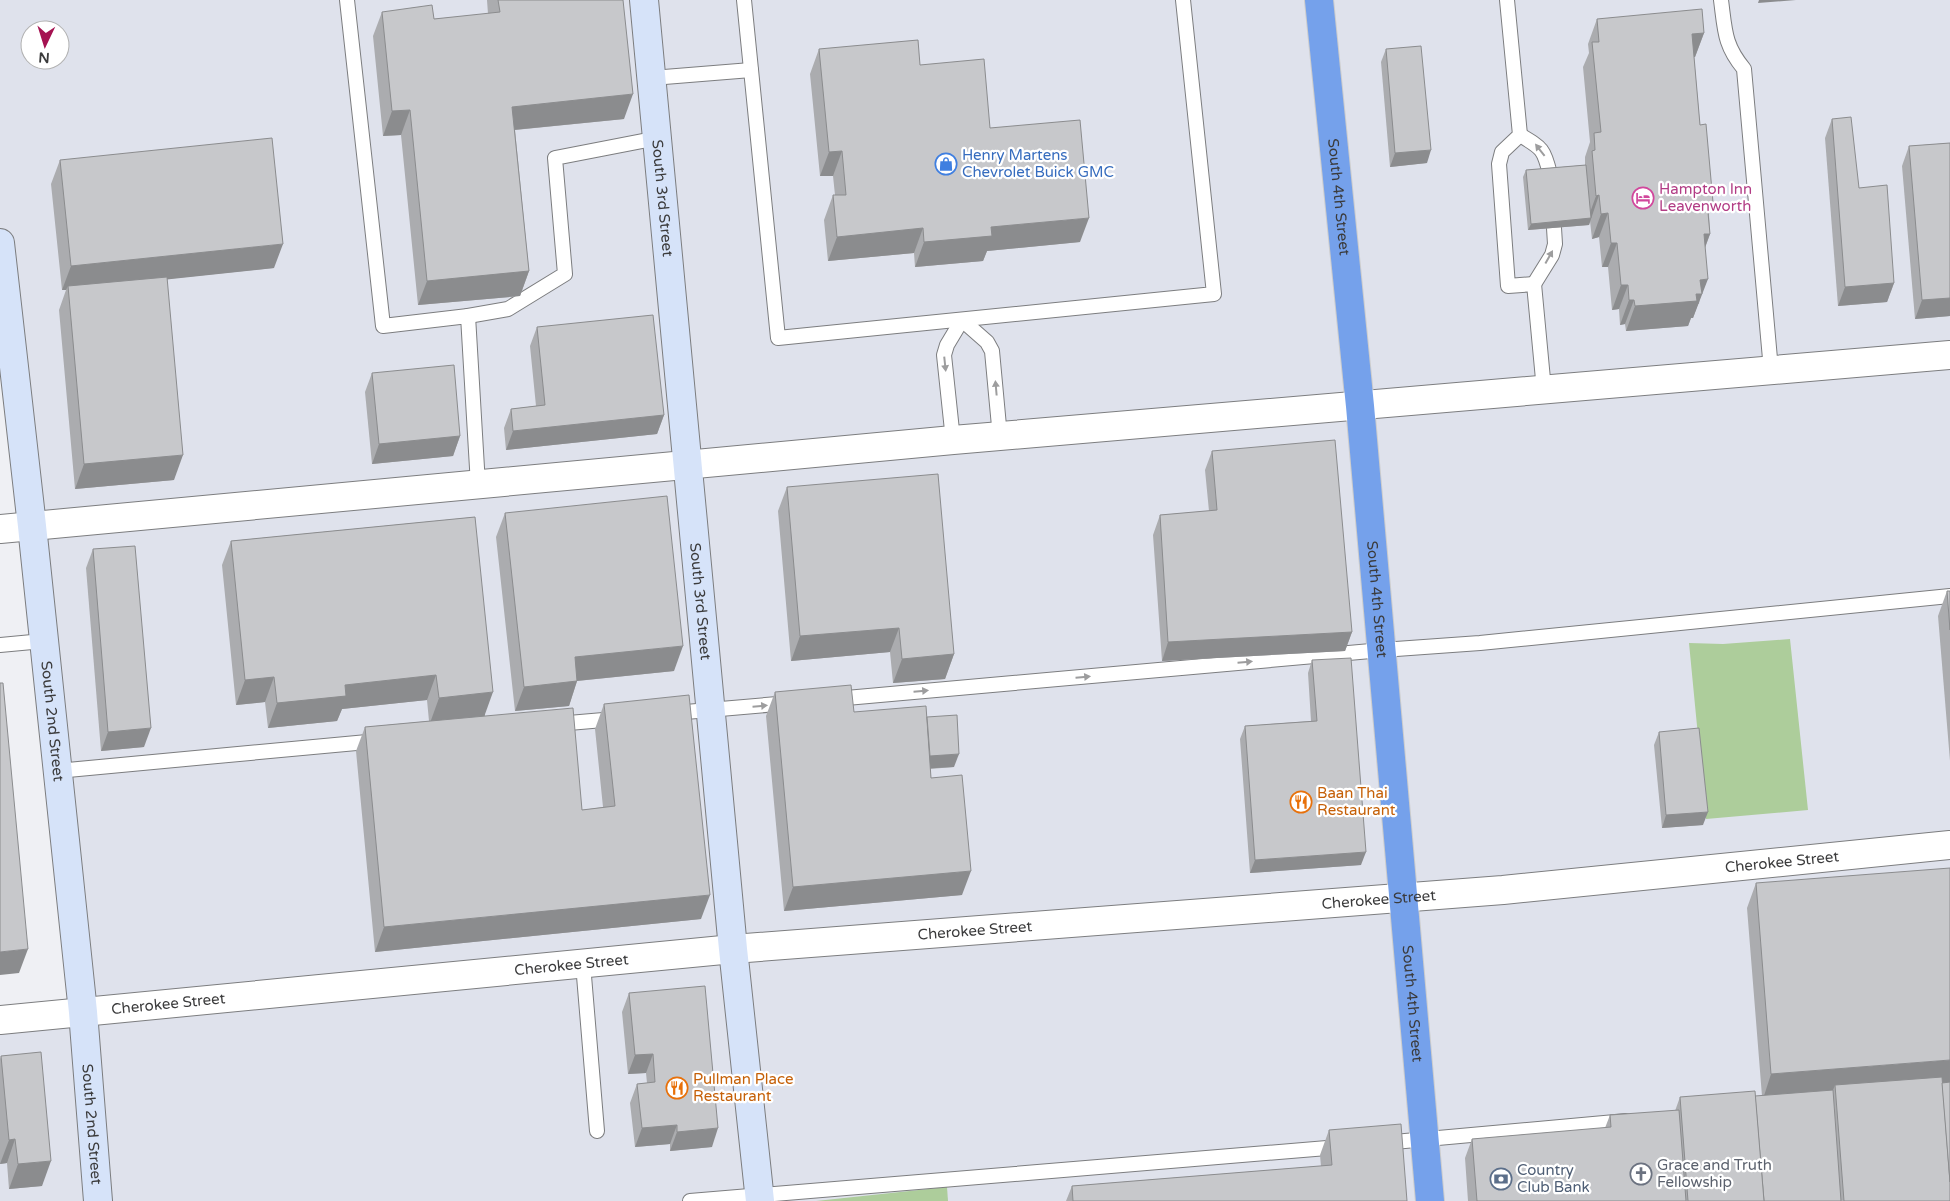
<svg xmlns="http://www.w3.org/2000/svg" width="1950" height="1201" font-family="'Varela Round',sans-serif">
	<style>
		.built { fill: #dfe2ec; fill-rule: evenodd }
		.green { fill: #adcd9b }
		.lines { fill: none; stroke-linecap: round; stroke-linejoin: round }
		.lane-casing { stroke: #7c7d7f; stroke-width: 16 }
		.street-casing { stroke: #7c7d7f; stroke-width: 30 }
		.secondary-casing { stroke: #7c7d7f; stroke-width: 30 }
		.highway-casing { stroke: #ccc; stroke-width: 30 }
		.lane { stroke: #fff; stroke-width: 14 }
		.street { stroke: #fff; stroke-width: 28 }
		.secondary { stroke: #d6e3f9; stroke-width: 28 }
		.highway { stroke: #75a1eb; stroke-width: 28 }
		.wall { fill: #abacaf }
		.shaded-wall { fill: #8b8c8e }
		.building { fill: #c7c8cb; stroke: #8b8c8e }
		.oneway { fill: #9d9d9e }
		.labels { text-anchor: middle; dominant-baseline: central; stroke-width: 4.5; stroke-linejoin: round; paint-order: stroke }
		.shop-label { font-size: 15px; fill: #366cbe; stroke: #fff; text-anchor: start }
		.hotel-label { font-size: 15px; fill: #b23c85; stroke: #fff; text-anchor: start }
		.street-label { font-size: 15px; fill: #3b3b3c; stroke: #fff }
		.food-label { font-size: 15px; fill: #c56008; stroke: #fff; text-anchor: start }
		.worship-label { font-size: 15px; fill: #5b616d; stroke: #fff; text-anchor: start }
		.service-label { font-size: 15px; fill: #4e5e75; stroke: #fff; text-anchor: start }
	</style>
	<rect width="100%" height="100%" fill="#eff0f4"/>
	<path class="built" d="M0,0H1950V1201H0V1020L82,1012L0,243ZM30,30H60V60H30Z"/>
	<g class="green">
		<path d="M1790,639L1808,810L1706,819L1689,643L1723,644Z"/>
		<path d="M947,1187L948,1201H816Z"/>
	</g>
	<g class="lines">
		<g class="lane-casing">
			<g id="lane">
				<path d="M347,0L383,326L468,316L478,485"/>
				<path d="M744,0L778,338L1214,294L1183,0"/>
				<path d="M1507,0L1520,135L1502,152L1499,164L1508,286L1534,284L1544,390"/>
				<path d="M1721,0C1725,30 1724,45 1744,69L1771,370"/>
				<path d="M652,78L751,70"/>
				<path d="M1520,135C1542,148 1544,149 1550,174"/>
				<path d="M1534,284L1552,255L1555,244L1554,228"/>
				<path d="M468,316L508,309L565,274L555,158L658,138"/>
				<path d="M962,320L987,342L992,351L1000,437"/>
				<path d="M953,440L944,355L947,345L962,320"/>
				<path d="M0,645L43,641"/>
				<path d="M835,699L1382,650L1480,643L1950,596"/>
				<path d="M674,713L789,703"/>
				<path d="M557,724L615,719"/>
				<path d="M57,771L378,741"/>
				<path d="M583,964L597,1131"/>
				<path d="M1383,1143L1626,1121"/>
				<path d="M690,1201L1339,1147"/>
			</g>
		</g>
		<g class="street-casing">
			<g id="street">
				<path d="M0,529L953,440L1950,355"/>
				<path id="s1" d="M0,1020L733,949L1503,890L1950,845"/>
			</g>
		</g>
		<g class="secondary-casing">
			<g id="secondary">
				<path id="s2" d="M644,0L733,949L760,1201"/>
				<path id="s3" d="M0,243L32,526L83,1012L98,1201"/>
			</g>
		</g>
		<g class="highway-casing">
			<g id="highway">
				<path id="s4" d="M1319,0L1360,406L1430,1201"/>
			</g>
		</g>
		<use href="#lane" class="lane"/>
		<use href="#street" class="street"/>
		<use href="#secondary" class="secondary"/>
		<use href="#highway" class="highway"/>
	</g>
	<g class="wall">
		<path d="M487,0H623L624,119L515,130L529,271L520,296L418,305L401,135L383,136L373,36L382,12L434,19L488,14Z"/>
		<path d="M1597,19L1704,33L1695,57H1694L1700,125L1713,202L1709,214L1710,234L1705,248L1699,304H1698L1693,318H1691L1688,326L1626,331L1625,324L1620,325L1619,309L1612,310L1608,267H1602L1599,237L1592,239L1590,221L1589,225L1528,230L1523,177L1526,170L1585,165V157L1590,142L1583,67L1589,53L1588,44Z"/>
		<path d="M819,49L920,65L990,128L1080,242L987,251L983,261L915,267L914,253L828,261L824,220L833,195H835L833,176H820L810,74Z"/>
		<path d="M1386,49L1427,163L1390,167L1381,62Z"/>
		<path d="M1832,119L1859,188L1894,283L1887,302L1838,306L1825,138Z"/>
		<path d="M1950,143V316L1915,319L1902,166L1909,146Z"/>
		<path d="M60,160L274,268L167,279L174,480L75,489L59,310L66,290H62L51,184Z"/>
		<path d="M537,327L664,415L657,434L506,450L504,428L511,409L536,406L530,346Z"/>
		<path d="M372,373L460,436L453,456L372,464L365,392Z"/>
		<path d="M1212,451L1352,632L1345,651L1162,661L1153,535L1160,515L1209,511L1205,470Z"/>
		<path d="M787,487L954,654L945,679L893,683L890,652L791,661L778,511Z"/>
		<path d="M505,513L674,671L577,681L569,706L515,711L496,537Z"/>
		<path d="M475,517L485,716L582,810L603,807L595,729L604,704L701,919L375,952L356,751L365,727L429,721L427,700L342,709L337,721L268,728L265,702L236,705L222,565L231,541Z"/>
		<path d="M93,549L144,747L101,751L86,568Z"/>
		<path d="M1947,591H1950V761L1938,616Z"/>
		<path d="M1312,660L1361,865L1250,873L1240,739L1245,726L1311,721L1308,673Z"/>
		<path d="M775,692L854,712L927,717L954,767L930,769L931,778L962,895L784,911L766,716Z"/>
		<path d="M1659,732L1703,825L1662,828L1654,745Z"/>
		<path d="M1756,883L1950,1201H1468L1465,1158L1472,1139L1605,1128L1610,1115L1675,1111L1680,1097L1762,1096L1747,908Z"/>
		<path d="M629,993L712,1147L670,1151V1144L635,1147L630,1103L637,1084L647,1083L646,1073L628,1074L622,1012Z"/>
		<path d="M1,1056L42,1186L9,1189L7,1163L0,1164V1059Z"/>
		<path d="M1329,1130L1407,1201H1066L1072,1186L1321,1166L1320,1155Z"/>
	</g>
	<g class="shaded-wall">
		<path d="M1759,0H1796L1758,3Z"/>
		<path d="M1704,33L1695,57L1683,58L1692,34Z"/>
		<path d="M633,94L624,119L503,131L512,107Z"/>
		<path d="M410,110L401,135L383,136L392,111Z"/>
		<path d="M1431,150L1427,163L1390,167L1395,153Z"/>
		<path d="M842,151L833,176H820L829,152Z"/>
		<path d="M1599,195L1589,225L1528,230L1531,224L1588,218L1596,196Z"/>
		<path d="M1707,202H1713L1704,226Z"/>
		<path d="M1608,213L1599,237L1592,239L1601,214Z"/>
		<path d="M1089,218L1080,242L987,251L983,261L915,267L924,242L991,227Z"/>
		<path d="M923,228L914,253L828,261L837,237Z"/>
		<path d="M1704,234H1710L1701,258Z"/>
		<path d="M1611,243H1617L1608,267H1602Z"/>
		<path d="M283,244L274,268L68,290V286L66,290H62L71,266Z"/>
		<path d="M529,271L520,296L418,305L427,281Z"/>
		<path d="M1708,279L1693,318H1691L1688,326L1626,331L1635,306L1700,280Z"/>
		<path d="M1894,283L1887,302L1838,306L1845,287Z"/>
		<path d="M1621,285H1628L1619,309L1612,310Z"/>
		<path d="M1950,298V316L1915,319L1922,300Z"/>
		<path d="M1629,300H1634L1625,324L1620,325Z"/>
		<path d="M664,415L657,434L506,450L513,431Z"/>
		<path d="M460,436L453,456L372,464L379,444Z"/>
		<path d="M183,455L174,480L75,489L84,464Z"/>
		<path d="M899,628L890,652L791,661L800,636Z"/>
		<path d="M1352,632L1345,651L1162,661L1168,642Z"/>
		<path d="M683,646L674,671L566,682L575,657Z"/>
		<path d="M954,654L945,679L893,683L902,659Z"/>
		<path d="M436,675L427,700L342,709L337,721L268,728L277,703L345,685Z"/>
		<path d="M274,677L265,702L236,705L245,680Z"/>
		<path d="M577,681L569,706L515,711L524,687Z"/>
		<path d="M493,692L484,717L430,723L439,698Z"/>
		<path d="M151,728L144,747L101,751L108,732Z"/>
		<path d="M959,754L954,767L919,769L924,756Z"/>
		<path d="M1708,812L1703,825L1662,828L1666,815Z"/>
		<path d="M1366,852L1361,865L1250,873L1255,860Z"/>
		<path d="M971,871L962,895L784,911L793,887Z"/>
		<path d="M710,895L701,919L375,952L384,927Z"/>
		<path d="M28,949L19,973L0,975V952Z"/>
		<path d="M653,1054L646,1073L628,1074L635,1055Z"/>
		<path d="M1950,1060V1083L1835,1085L1832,1093L1763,1099L1771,1074Z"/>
		<path d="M677,1125L670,1144L635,1147L642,1128Z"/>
		<path d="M718,1128L712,1147L670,1151L677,1132Z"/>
		<path d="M15,1139L7,1163L0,1164L9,1140Z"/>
		<path d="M51,1161L42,1186L9,1189L18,1164Z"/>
	</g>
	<g class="building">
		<path d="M498,0H623L633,94L512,107L529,271L427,281L410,110L392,111L382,12L432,5L434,19L500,12Z"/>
		<path d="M1702,9L1704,33L1692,34L1700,125L1706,124L1713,202H1707L1710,234H1704L1708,279L1700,280L1702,294H1696L1697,301L1635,306L1634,300H1629L1628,285H1621L1617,243H1611L1608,213L1601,214L1599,195L1596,196L1592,151L1595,150L1594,133L1601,132L1592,42H1599L1597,19Z"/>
		<path d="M918,40L920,65L984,59L990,128L1080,120L1089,218L991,227L992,236L924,242L923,228L837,237L833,195H846L842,151L829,152L819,49Z"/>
		<path d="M1421,46L1431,150L1395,153L1386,49Z"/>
		<path d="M1851,117L1859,188L1887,185L1894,283L1845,287L1832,119Z"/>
		<path d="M272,138L283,244L71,266L60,160Z"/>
		<path d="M1950,143V298L1922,300L1909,146Z"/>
		<path d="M1586,165L1591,218L1531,224L1526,170Z"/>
		<path d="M167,277L183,455L84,464L68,286Z"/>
		<path d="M653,315L664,415L513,431L511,409L545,405L537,327Z"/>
		<path d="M454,365L460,436L379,444L372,373Z"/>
		<path d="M1335,440L1352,632L1168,642L1160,515L1217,510L1212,451Z"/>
		<path d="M938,474L954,654L902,659L899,628L800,636L787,487Z"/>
		<path d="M667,496L683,646L575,657L577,681L524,687L505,513Z"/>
		<path d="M475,517L493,692L439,698L436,675L345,685L346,696L277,703L274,677L245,680L231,541Z"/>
		<path d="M135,546L151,728L108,732L93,549Z"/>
		<path d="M1947,591H1950V630Z"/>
		<path d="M1351,658L1366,852L1255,860L1245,726L1317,721L1312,660Z"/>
		<path d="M0,683H3L28,949L0,952Z"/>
		<path d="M851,685L854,712L926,706L931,778L962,775L971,871L793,887L775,692Z"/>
		<path d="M689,695L710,895L384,927L365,727L573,708L582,810L615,806L604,704Z"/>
		<path d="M957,715L959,754L930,756L927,717Z"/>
		<path d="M1699,728L1708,812L1666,815L1659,732Z"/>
		<path d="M1950,868V1060L1771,1074L1756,883Z"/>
		<path d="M705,986L718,1128L677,1132V1125L642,1128L637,1084L655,1082L653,1054L635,1055L629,993Z"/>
		<path d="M41,1052L51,1161L18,1164L15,1139L9,1140L1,1056Z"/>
		<path d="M1942,1077L1950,1182V1201H1844L1835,1085Z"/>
		<path d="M1950,1082V1182L1942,1083Z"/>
		<path d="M1833,1090L1841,1201H1764L1755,1096Z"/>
		<path d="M1755,1091L1764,1201H1688L1680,1097Z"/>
		<path d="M1679,1110L1686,1201H1477L1472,1139L1611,1127L1610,1115Z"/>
		<path d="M1401,1124L1407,1201H1073L1072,1186L1332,1165L1329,1130Z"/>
	</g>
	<defs><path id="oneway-solid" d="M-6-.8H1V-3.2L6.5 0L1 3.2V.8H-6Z" transform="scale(1.25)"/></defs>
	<g class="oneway">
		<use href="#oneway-solid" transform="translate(1540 150) rotate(-128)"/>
		<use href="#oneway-solid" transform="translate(1549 257) rotate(-61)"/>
		<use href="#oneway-solid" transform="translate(945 364) rotate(84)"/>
		<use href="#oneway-solid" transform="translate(996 388) rotate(-95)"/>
		<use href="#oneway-solid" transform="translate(1245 662) rotate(-5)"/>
		<use href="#oneway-solid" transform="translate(1083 677) rotate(-5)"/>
		<use href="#oneway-solid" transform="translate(921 691) rotate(-5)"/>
		<use href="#oneway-solid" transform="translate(760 706) rotate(-5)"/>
	</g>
	<defs>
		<g id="shop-ring" transform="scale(1.125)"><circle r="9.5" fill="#fff" stroke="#3f7fe0" stroke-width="1.5"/><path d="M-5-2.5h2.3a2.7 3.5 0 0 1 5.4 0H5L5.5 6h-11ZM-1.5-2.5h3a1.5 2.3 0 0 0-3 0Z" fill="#3f7fe0"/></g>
		<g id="hotel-ring" transform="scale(1.125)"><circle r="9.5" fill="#fff" stroke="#d1479c" stroke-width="1.5"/><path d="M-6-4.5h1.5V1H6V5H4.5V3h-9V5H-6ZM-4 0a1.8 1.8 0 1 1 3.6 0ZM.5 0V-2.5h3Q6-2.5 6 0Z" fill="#d1479c"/></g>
		<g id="restaurant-ring" transform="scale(1.125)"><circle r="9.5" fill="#fff" stroke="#e8710a" stroke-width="1.5"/><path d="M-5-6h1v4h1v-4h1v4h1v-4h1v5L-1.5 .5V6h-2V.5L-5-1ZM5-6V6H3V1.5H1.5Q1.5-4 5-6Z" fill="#e8710a"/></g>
		<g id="church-ring" transform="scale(1.125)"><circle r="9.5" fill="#fff" stroke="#6b7280" stroke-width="1.5"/><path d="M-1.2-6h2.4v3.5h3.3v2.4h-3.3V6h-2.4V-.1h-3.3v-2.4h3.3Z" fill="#6b7280"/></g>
		<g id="bank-ring" transform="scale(1.125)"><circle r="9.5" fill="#fff" stroke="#5c6f8a" stroke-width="1.5"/><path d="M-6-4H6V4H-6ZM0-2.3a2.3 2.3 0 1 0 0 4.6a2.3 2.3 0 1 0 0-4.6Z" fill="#5c6f8a"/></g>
	</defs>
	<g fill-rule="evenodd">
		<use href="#shop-ring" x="946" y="164"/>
		<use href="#hotel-ring" x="1643" y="198"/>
		<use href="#restaurant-ring" x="1301" y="802"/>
		<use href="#restaurant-ring" x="677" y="1088"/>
		<use href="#church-ring" x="1641" y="1174"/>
		<use href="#bank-ring" x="1501" y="1179"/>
	</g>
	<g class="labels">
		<g class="shop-label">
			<text x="962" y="155">Henry Martens<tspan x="962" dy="17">Chevrolet Buick GMC</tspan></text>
		</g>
		<g class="hotel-label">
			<text x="1659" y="189">Hampton Inn<tspan x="1659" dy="17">Leavenworth</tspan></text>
		</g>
		<g class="street-label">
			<text stroke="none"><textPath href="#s2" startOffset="199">South 3rd Street</textPath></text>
			<text stroke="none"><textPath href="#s4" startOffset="198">South 4th Street</textPath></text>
			<text stroke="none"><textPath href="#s4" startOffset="602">South 4th Street</textPath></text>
			<text stroke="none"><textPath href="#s2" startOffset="604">South 3rd Street</textPath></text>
			<text stroke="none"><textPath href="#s3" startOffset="481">South 2nd Street</textPath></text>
			<text stroke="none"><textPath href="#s1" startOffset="1789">Cherokee Street</textPath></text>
			<text stroke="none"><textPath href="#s1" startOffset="1384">Cherokee Street</textPath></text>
			<text stroke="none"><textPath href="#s1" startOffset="979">Cherokee Street</textPath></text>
			<text stroke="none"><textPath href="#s1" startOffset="574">Cherokee Street</textPath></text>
			<text stroke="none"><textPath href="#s1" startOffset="169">Cherokee Street</textPath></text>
			<text stroke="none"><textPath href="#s4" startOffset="1008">South 4th Street</textPath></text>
			<text stroke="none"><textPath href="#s3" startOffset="886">South 2nd Street</textPath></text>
		</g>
		<g class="food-label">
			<text x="1317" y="793">Baan Thai<tspan x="1317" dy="17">Restaurant</tspan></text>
			<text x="693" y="1079">Pullman Place<tspan x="693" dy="17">Restaurant</tspan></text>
		</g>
		<g class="worship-label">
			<text x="1657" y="1165">Grace and Truth<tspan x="1657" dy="17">Fellowship</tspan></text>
		</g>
		<g class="service-label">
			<text x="1517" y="1170">Country<tspan x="1517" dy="17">Club Bank</tspan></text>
		</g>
	</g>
	<g transform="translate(45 45) rotate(184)"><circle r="24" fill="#ffffff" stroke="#b1b1b1"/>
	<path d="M0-4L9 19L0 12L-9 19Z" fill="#a51251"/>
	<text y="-8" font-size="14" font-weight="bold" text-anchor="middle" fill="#3b3b3c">N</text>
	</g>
</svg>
